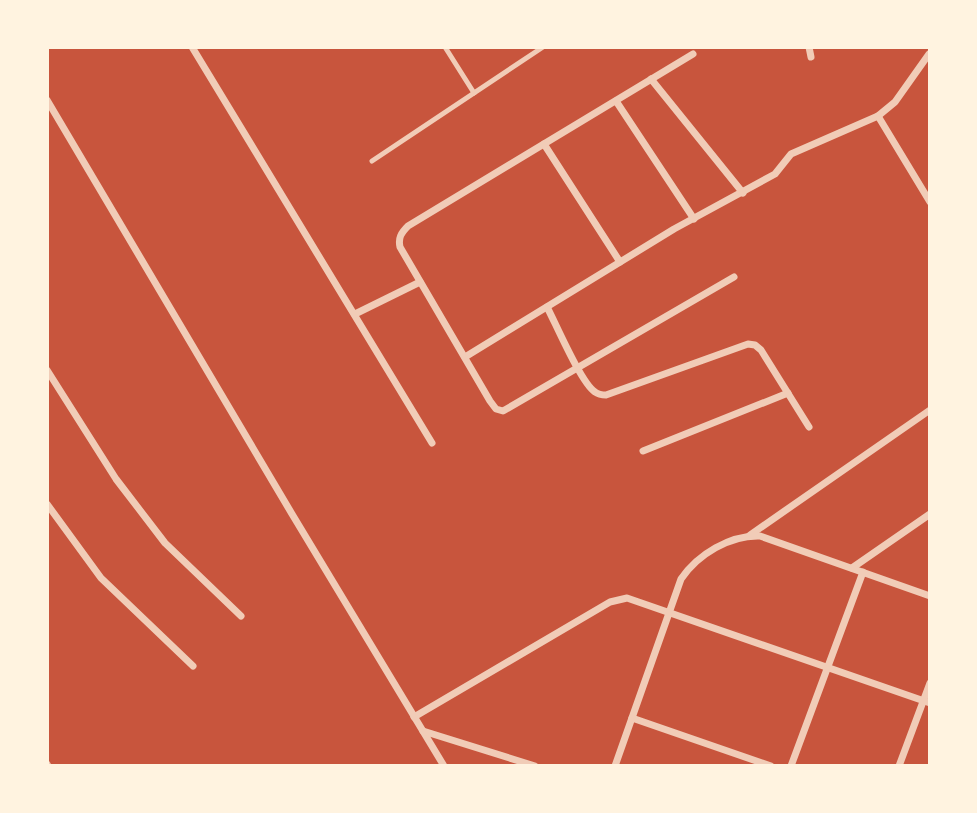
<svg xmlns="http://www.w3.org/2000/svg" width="977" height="813" font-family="Georgia,serif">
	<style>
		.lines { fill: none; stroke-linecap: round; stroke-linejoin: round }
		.service { stroke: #f1ccb7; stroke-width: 5 }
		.minor { stroke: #f1ccb7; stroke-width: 7 }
	</style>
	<rect width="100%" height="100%" fill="#c8553d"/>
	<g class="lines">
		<g class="service">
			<path d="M445,47L474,93"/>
			<path d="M372,161L543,47"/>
		</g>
		<g class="minor">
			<path d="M192,47L432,443"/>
			<path d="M809,47L811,57"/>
			<path d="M693,54L408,226C401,233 398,238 400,247L490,401L496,409L503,411L734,277"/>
			<path d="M651,79L743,193"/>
			<path d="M47,100L292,514L444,766"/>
			<path d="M616,101L694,219"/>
			<path d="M878,116L930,202"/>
			<path d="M544,144L620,262"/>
			<path d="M547,307C556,324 581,383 595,392C599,395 602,395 606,395L748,344L755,345L761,350L809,427"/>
			<path d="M355,314L420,282"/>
			<path d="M465,357L674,229L775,174L791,154L878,116L895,102L929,54"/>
			<path d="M47,370L116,479L165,543L241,616"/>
			<path d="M643,451L788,393"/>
			<path d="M47,504L101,578L193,666"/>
			<path d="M750,535L930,410"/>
			<path d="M852,568L930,514"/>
			<path d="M414,717L610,602L627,598L930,703"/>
			<path d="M632,718L771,766"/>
			<path d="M423,731L535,766"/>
			<path d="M47,764L48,766"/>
			<path d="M615,766L681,579C698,554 730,535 760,536L930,596"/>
			<path d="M791,766L863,572"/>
			<path d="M899,766L930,683"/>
		</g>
	</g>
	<rect width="977" height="813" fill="none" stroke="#fff3e0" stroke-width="98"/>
</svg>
